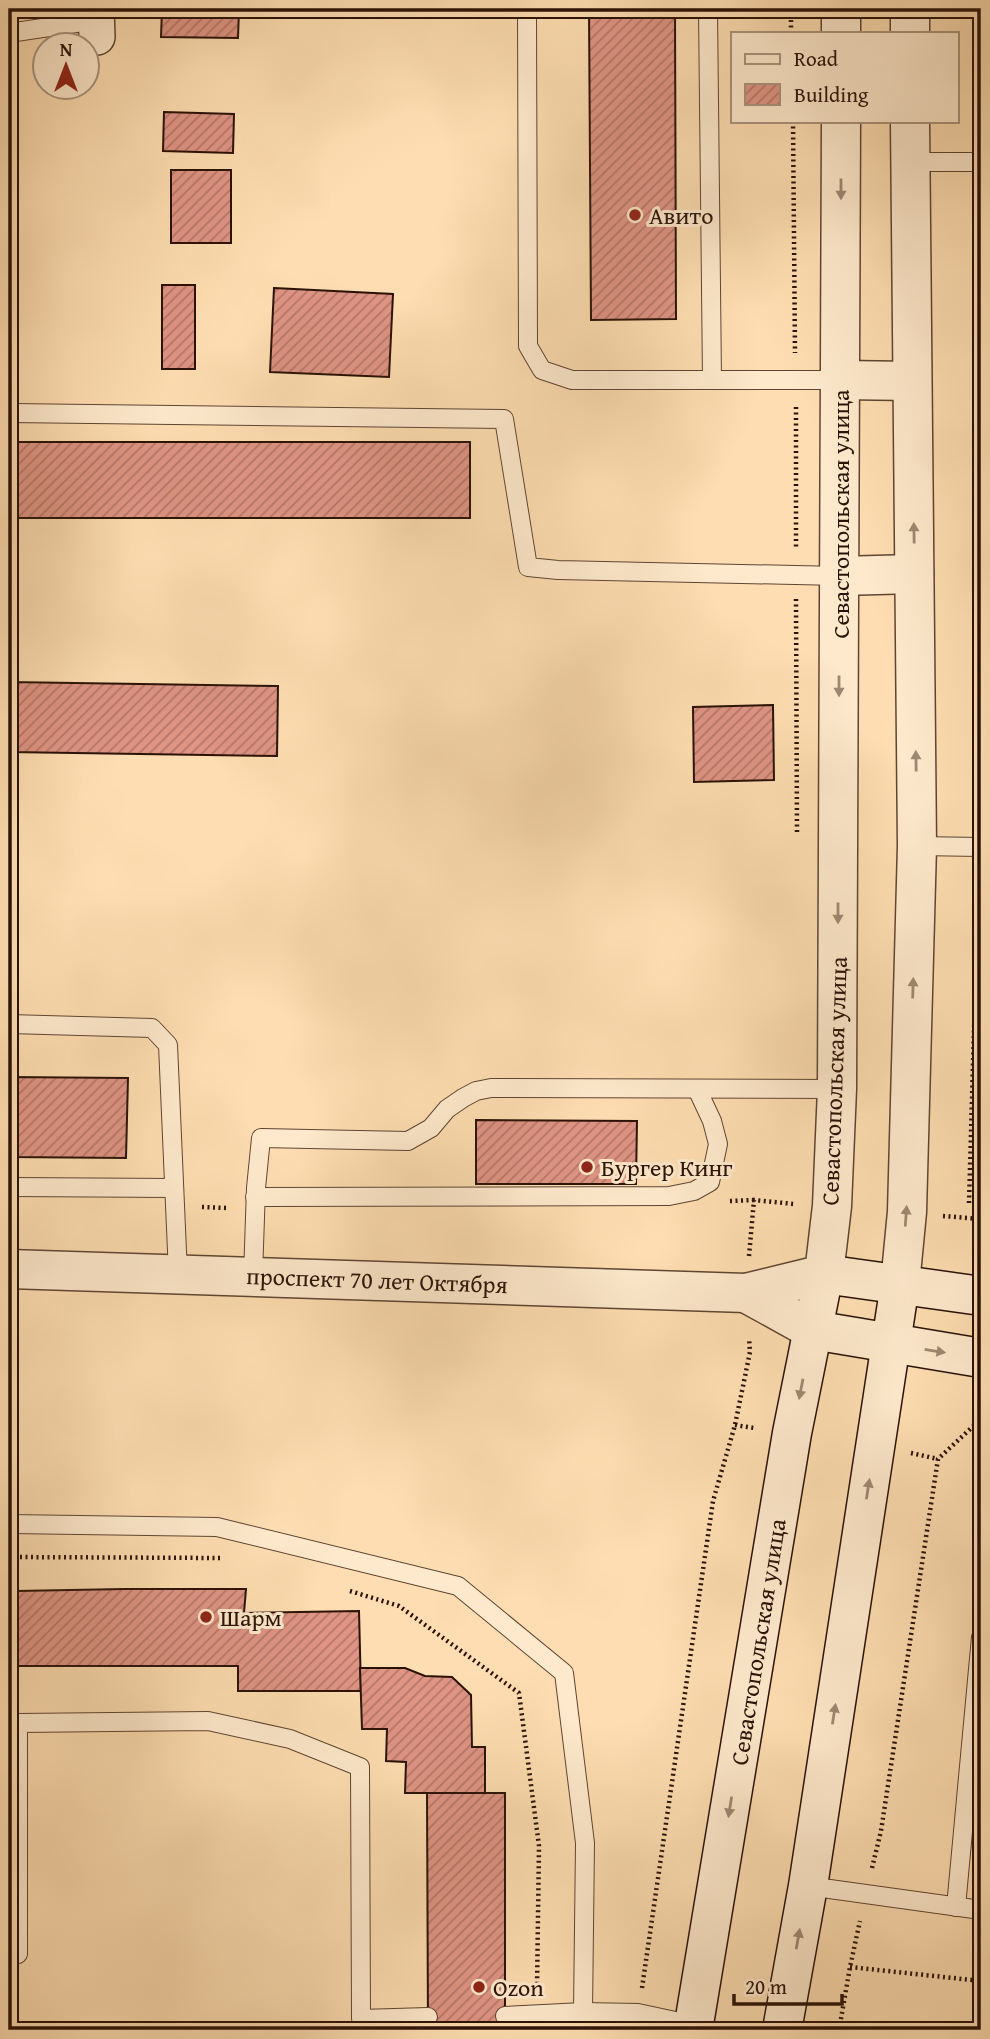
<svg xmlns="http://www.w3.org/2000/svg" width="990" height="2039" font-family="'Gentium Book Plus',serif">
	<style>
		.building { fill: url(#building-hatch); stroke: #2a1207; stroke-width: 2 }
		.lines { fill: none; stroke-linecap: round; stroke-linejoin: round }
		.service-casing { stroke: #5f4532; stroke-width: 20 }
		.minor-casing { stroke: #5f4532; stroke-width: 38 }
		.tertiary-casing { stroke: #5f4532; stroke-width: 41 }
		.secondary-casing { stroke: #2a1207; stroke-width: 41 }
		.path { stroke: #2a1207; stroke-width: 4.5; stroke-dasharray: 2 3.5; stroke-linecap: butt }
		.service { stroke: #fee9cc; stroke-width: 18 }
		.minor { stroke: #fee9cc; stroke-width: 35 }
		.tertiary { stroke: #fee9cc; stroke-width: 38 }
		.secondary { stroke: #fee9cc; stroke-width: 38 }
		.oneway { fill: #9f8873 }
		.poi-dot { fill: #8f2418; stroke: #fee9cc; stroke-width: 2.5 }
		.labels { text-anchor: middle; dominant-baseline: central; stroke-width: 6; stroke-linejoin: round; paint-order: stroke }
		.poi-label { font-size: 24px; fill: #2a1207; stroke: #fee9cc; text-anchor: start }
		.street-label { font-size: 24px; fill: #2a1207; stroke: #fee9cc }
	</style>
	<defs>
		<pattern id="building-hatch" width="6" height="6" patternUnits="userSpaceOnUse" patternTransform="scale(1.75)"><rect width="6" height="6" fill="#df9484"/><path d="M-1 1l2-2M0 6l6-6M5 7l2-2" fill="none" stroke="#b5776a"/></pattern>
	</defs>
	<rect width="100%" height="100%" fill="#fdddb1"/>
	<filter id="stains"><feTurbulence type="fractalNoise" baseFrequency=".00286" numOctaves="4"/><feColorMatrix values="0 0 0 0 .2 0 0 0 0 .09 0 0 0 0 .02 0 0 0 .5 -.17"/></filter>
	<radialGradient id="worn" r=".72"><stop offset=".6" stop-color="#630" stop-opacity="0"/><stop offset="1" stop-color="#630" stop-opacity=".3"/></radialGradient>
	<g class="building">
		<path d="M162,9H239L238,38L161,37Z"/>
		<path d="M589,9H675L676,319L591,320Z"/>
		<path d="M9,105H13L12,212H9Z"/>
		<path d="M164,112L234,114L233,153L163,151Z"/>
		<rect x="171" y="170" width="60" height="73"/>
		<rect x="162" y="285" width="33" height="84"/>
		<path d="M274,288L393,294L389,377L270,372Z"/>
		<rect x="9" y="442" width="461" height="76"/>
		<path d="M9,682L278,686L277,756L9,752Z"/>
		<path d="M773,705L774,780L694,782L693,707Z"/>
		<path d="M9,1077L128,1078L126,1158L9,1157Z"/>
		<path d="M476,1120L637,1121L636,1184H476Z"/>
		<path d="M125,1589H246L244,1613L359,1611L361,1691H238V1666H17L16,1591Z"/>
		<path d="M9,1591H16L17,1666L9,1667Z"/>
		<path d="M360,1668H405L425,1676L452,1677L471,1695L472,1747H485V1793H405L406,1762L386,1761L387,1729H362Z"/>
		<path d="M427,1793H505V2030H428Z"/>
	</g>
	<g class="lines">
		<g class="service-casing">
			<g id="service">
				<path d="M527,9L528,346L542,370L572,380H842"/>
				<path d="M708,9L712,380"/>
				<path d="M9,33L96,20"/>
				<path d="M910,162H981"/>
				<path d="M9,413L504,419L528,567L558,570L840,576"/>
				<path d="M917,846L981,847"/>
				<path d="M9,1024L152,1028L168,1045L178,1274"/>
				<path d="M9,1187L174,1188"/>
				<path d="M255,1197L669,1196L694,1191L710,1182L718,1144L712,1121L697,1089"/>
				<path d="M253,1276L256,1188L261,1138L408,1141L431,1128L447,1109L463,1098L476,1091L491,1088L837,1089"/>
				<path d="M9,1524L217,1527L458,1586L564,1673L585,1843L583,2012L505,2016"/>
				<path d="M808,1886L981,1910"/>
				<path d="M956,1907L981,1637"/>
				<path d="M9,1953L18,1954V1723L208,1721L290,1739L360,1767L361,2019L428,2017"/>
				<path d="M583,2012L638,2013L694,2025"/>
			</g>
		</g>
		<g class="minor-casing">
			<path id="minor" d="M96,9L97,37"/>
		</g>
		<g class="tertiary-casing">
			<g id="tertiary">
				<path d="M841,9V33"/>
				<path d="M910,33V9"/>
				<path d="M842,380L912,381"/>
				<path d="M840,576L914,574"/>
				<path d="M9,1269L746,1293L824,1274L832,1206L837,1089L841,121"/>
				<path d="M900,1284L907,1212L917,846L910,121"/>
				<path d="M746,1293L813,1330"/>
			</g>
		</g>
		<g class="secondary-casing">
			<g id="secondary">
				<path d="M813,1330L981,1358"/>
				<path d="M693,2030L792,1433L824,1274L981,1296"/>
				<path d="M782,2030L808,1886L900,1284"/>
			</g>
		</g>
		<g class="path">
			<path d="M791,9V33"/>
			<path d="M793,121L795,353"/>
			<path d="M980,135L981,9"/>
			<path d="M796,407V549"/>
			<path d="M796,599L797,832"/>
			<path d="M976,821L979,705L980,189"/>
			<path d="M730,1201L754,1200"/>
			<path d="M969,1203L976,960V872"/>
			<path d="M202,1207L228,1208"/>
			<path d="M943,1216L981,1219"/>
			<path d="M749,1256L754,1200L794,1204"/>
			<path d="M735,1425L754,1428"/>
			<path d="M911,1453L938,1459"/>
			<path d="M9,1557L221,1558"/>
			<path d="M350,1591L399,1606L519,1693L539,1846L537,1987"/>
			<path d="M872,1868L881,1831L938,1459L981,1419"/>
			<path d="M850,1967L981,1981"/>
			<path d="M642,1988L713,1501L735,1425L750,1352L749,1338"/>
			<path d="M839,2030L850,1967L860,1921"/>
		</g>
		<use href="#service" class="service"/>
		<use href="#minor" class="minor"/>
		<use href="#tertiary" class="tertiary"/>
		<use href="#secondary" class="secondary"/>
	</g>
	<defs><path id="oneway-solid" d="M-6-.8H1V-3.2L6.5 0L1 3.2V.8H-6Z" transform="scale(1.75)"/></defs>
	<g class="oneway">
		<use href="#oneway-solid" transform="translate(841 189) rotate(90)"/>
		<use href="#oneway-solid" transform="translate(914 533) rotate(-91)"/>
		<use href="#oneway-solid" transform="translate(839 686) rotate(90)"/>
		<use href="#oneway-solid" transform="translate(916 761) rotate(-91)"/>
		<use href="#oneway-solid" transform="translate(838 913) rotate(90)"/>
		<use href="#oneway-solid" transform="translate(913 988) rotate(-88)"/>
		<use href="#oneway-solid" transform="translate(906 1216) rotate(-86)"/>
		<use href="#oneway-solid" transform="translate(935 1351) rotate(9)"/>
		<use href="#oneway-solid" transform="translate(801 1389) rotate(101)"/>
		<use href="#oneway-solid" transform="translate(868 1489) rotate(-81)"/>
		<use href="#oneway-solid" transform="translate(834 1714) rotate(-81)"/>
		<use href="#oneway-solid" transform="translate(730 1807) rotate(99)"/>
		<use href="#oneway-solid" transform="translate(798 1939) rotate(-80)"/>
	</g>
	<g class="poi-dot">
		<circle cx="635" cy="215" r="7"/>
		<circle cx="587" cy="1167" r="7"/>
		<circle cx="206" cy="1617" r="7"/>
		<circle cx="479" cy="1987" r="7"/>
	</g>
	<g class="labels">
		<g class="poi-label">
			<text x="649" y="215">Авито</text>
			<text x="601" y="1167">Бургер Кинг</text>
			<text x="220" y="1617">Шарм</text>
			<text x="493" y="1987">Ozon</text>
		</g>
		<g class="street-label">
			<text transform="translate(840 514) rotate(-90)">Севастопольская улица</text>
			<text transform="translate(834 1081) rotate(-88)">Севастопольская улица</text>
			<text transform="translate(377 1280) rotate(2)">проспект 70 лет Октября</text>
			<text transform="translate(758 1642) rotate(-81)">Севастопольская улица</text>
		</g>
	</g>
	<rect width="990" height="2039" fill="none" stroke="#fdddb1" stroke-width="35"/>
	<rect x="10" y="10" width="969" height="2018" fill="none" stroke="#2a1207" stroke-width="3.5"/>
	<rect x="18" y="18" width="955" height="2004" fill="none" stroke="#2a1207" stroke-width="2"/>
	<rect x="731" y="32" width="228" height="91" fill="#fee9cc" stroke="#a9937d" stroke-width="2"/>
	<rect x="745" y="54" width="35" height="10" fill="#fee9cc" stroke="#a9937d" stroke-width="2"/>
	<text x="794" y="66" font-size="21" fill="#2a1207">Road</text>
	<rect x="745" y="84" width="35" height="21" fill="url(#building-hatch)" stroke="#a9937d" stroke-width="2"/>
	<text x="794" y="102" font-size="21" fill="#2a1207">Building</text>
	<g transform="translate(66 66)"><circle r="33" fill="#fee9cc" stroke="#a9937d" stroke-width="2"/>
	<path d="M0-5L12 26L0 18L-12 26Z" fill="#8f2418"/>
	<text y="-10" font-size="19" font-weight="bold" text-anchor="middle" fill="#2a1207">N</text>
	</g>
	<path d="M734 1994v10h108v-10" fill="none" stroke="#2a1207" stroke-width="3.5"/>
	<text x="745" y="1994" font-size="21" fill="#2a1207" stroke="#fee9cc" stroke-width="5" paint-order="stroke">20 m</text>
	<rect width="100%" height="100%" filter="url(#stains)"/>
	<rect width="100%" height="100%" fill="url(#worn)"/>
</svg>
